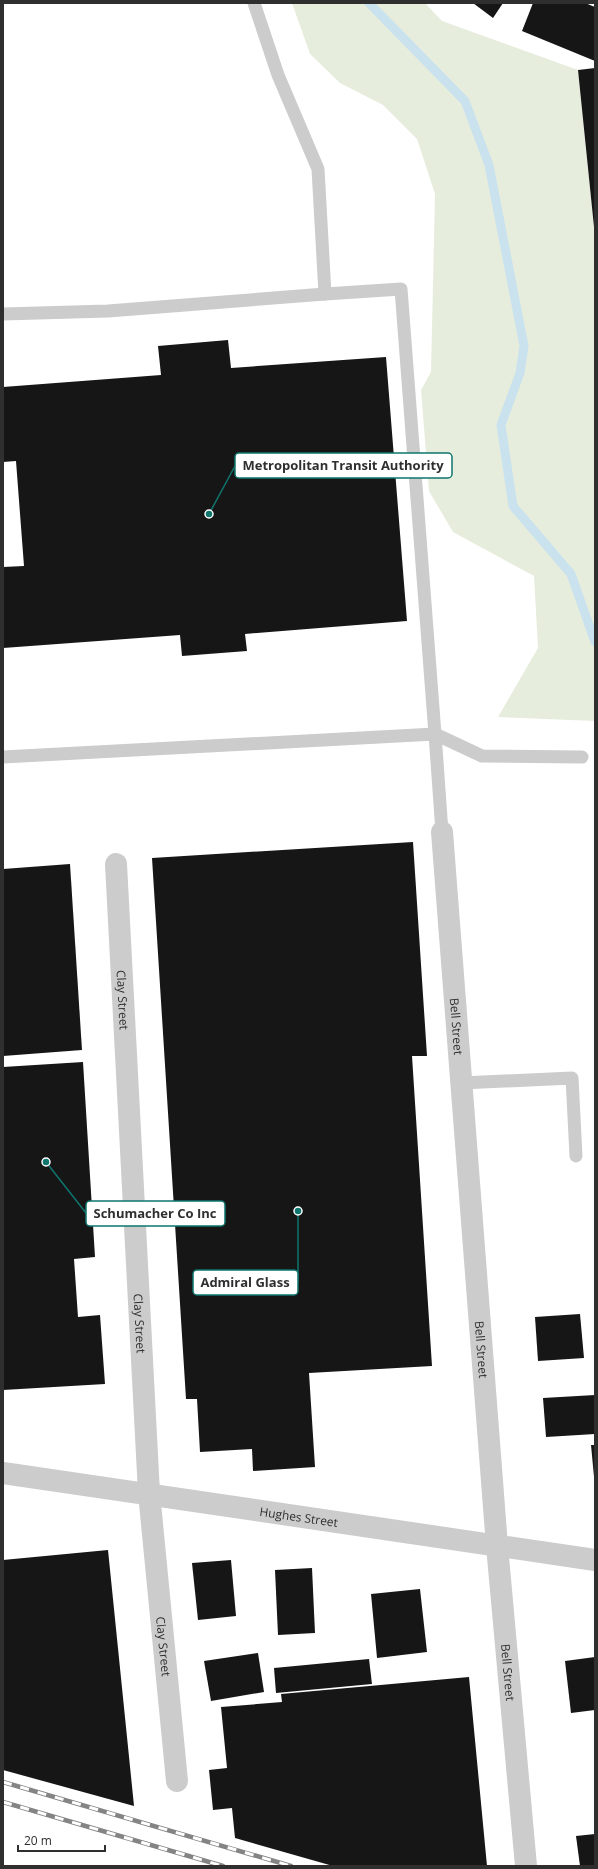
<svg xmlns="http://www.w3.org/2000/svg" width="598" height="1869" font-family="'Open Sans',sans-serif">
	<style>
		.green { fill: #e7eddd }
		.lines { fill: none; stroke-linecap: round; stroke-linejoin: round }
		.stream { stroke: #c9e2ed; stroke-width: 9 }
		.building { fill: #161616 }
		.service { stroke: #ccc; stroke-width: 13 }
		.minor { stroke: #ccc; stroke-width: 22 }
		.rail-casing { stroke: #848484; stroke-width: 4.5 }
		.rail { stroke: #fff; stroke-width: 3; stroke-dasharray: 9; stroke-linecap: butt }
		.labels { text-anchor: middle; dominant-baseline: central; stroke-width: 4; stroke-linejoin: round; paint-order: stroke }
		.street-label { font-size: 12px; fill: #2f2f2f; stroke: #fff }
		.leader { fill: none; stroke: #0f766e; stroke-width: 1.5 }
		.callout-dot { fill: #0f766e; stroke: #fff; stroke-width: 1.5 }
		.callout { fill: #fff; stroke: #0f766e; stroke-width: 1.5 }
		.callout-label { font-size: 13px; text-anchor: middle; font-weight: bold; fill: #2f2f2f }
	</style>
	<rect width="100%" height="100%" fill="#fff"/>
	<path class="green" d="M292,3H425L442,21L578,70L595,237V721L498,717L538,648L534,576L453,532L429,491L421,390L431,372L435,194L417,139L383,105L340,83L310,54Z"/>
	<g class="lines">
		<path class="stream" d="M369,3L465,101L489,165L524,346L520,373L501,425L513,506L571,574L595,642"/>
	</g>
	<g class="building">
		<path d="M473,3H503L493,18Z"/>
		<path d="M533,3H585L595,7V61L522,31Z"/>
		<path d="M595,68V227H594L578,70Z"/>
		<path d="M228,340L231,368L386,357L407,621L245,634L247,651L182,656L180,635L3,648V567L24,566L16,461L3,462V387L161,375L158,346Z"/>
		<path d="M413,842L427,1056H412L432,1366L309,1373L315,1467L253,1471L252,1449L200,1452L197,1399H186L152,858Z"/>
		<path d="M70,864L82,1050L3,1056V869Z"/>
		<path d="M83,1062L95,1257L74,1259L78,1317L100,1315L105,1384L3,1390V1067Z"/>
		<path d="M580,1314L584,1358L538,1361L535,1317Z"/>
		<path d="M595,1395V1434L546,1437L543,1398Z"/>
		<path d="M591,1445H595V1477H594Z"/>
		<path d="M108,1550L134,1806L3,1770V1560Z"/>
		<path d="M231,1560L236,1616L198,1620L192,1563Z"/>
		<path d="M312,1568L315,1633L278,1635L275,1570Z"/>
		<path d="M420,1589L427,1652L377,1658L371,1594Z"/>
		<path d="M258,1653L264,1692L211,1701L204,1661Z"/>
		<path d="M595,1657V1710L571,1713L565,1661Z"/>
		<path d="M369,1659L372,1684L276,1693L274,1668Z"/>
		<path d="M469,1677L487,1866H333L235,1838L232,1808L213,1810L209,1770L227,1768L221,1707L282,1702L281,1694Z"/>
		<path d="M595,1834V1866H580L576,1836Z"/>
	</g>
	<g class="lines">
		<g class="service">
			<path d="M325,294L401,289L435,734L482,756L582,757"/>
			<path d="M3,314L108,311L325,294L318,169L278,75L254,3"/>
			<path d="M3,757L435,734L442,832"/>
			<path d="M461,1083L572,1078L576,1156"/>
		</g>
		<g class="minor">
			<path id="s1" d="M442,832L497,1546L526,1866"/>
			<path id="s2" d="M116,864L149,1493L177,1781"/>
			<path id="s3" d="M3,1473L595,1560"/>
		</g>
		<g class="rail-casing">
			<g id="rail">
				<path d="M3,1782L291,1866"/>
				<path d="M3,1802L223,1866"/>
			</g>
		</g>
		<use href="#rail" class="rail"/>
	</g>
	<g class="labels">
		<g class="street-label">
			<text stroke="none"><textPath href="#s2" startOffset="136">Clay Street</textPath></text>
			<text stroke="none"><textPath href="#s1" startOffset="195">Bell Street</textPath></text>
			<text stroke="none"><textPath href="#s2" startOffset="460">Clay Street</textPath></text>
			<text stroke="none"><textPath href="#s1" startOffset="519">Bell Street</textPath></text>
			<text stroke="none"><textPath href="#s3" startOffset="299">Hughes Street</textPath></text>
			<text stroke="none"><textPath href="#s2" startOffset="784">Clay Street</textPath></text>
			<text stroke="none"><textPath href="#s1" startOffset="843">Bell Street</textPath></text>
		</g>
	</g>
	<path class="leader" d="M209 514L235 466M46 1162L86 1213M298 1211L298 1282"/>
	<g class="callout-dot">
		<circle cx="209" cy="514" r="4"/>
		<circle cx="46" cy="1162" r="4"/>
		<circle cx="298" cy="1211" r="4"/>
	</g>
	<g class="callout">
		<rect x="235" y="453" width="217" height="25" rx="4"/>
		<rect x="86" y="1201" width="139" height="25" rx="4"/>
		<rect x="193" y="1270" width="105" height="25" rx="4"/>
	</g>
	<g class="callout-label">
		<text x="343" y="470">Metropolitan Transit Authority</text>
		<text x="155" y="1218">Schumacher Co Inc</text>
		<text x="245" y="1287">Admiral Glass</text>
	</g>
	<rect width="598" height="1869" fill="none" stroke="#2f2f2f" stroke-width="8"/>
	<path d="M18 1845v6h87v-6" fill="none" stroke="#2f2f2f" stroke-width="2"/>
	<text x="24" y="1845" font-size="12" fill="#2f2f2f" stroke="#ffffff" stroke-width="3" paint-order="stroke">20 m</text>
</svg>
